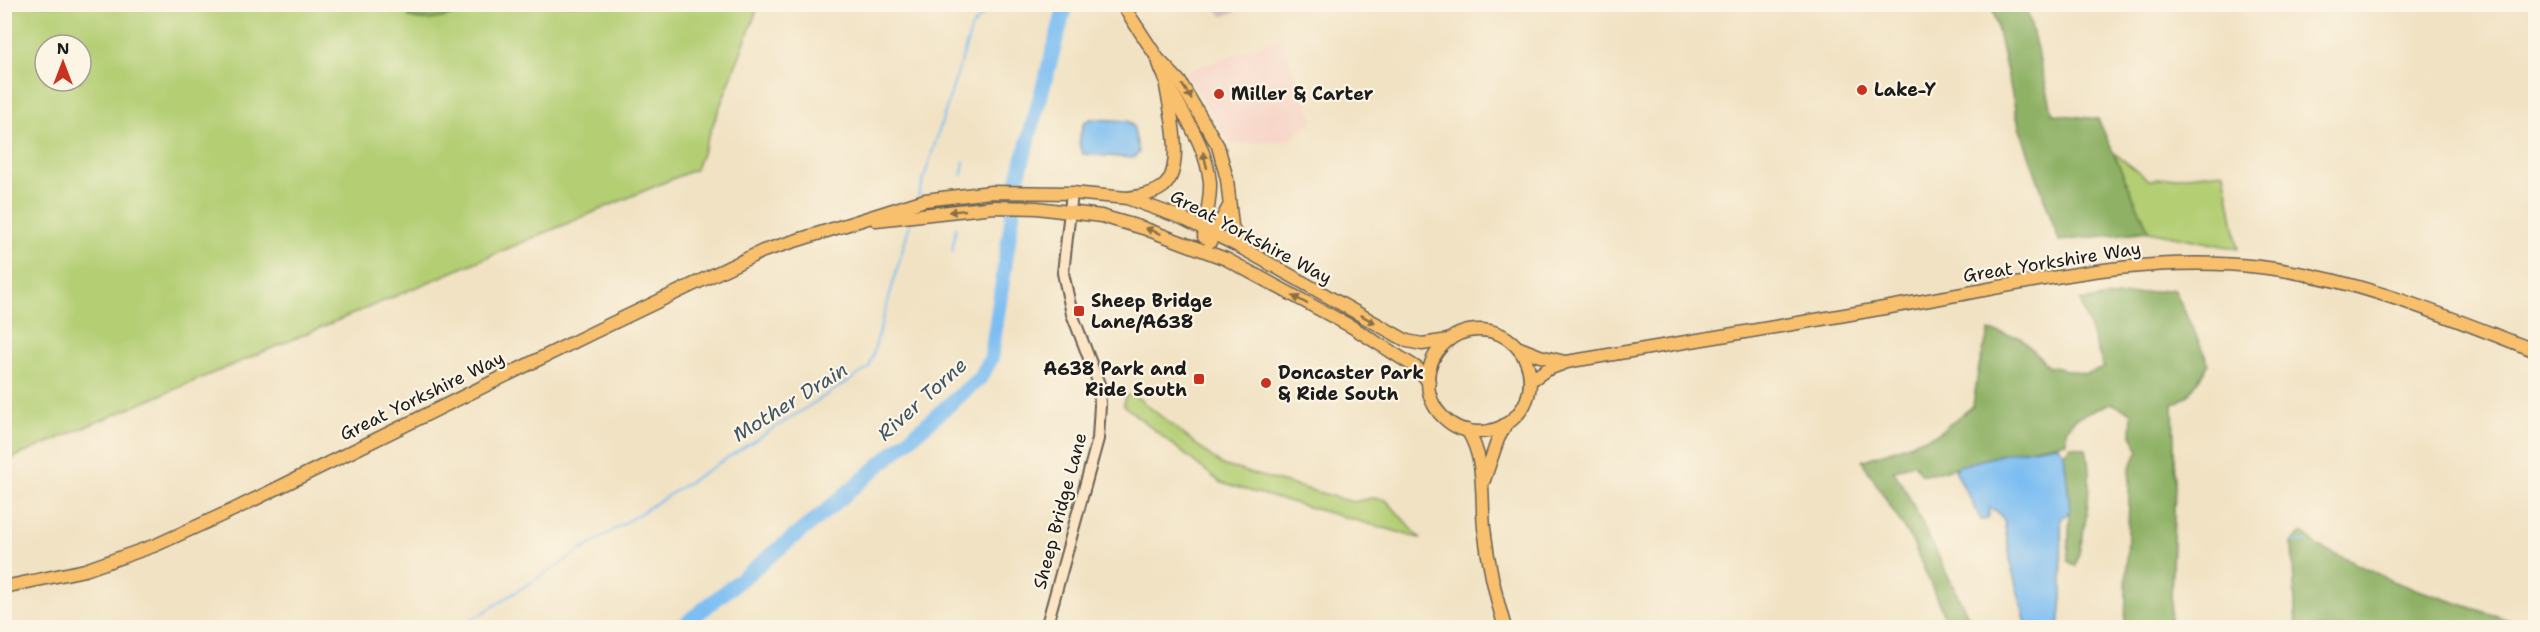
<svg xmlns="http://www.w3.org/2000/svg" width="2540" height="632" font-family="'Shantell Sans',sans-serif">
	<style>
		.built { fill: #f6d2c5 }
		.industrial { fill: #d1bfbf }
		.green { fill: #b3ce73; stroke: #687548; stroke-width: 1.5; fill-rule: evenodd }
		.forest { fill: #8eb165; stroke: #556640; stroke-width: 1.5 }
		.water { fill: #7dbef2; stroke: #4c6d87; stroke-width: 1.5 }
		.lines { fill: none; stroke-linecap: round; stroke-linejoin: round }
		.stream { stroke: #7dbef2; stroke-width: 2 }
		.river { stroke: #7dbef2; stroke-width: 15 }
		.secondary-casing { stroke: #676156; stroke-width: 14 }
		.trunk-casing { stroke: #676156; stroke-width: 15 }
		.secondary { stroke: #fce5c4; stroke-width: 10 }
		.trunk { stroke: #f8bf6c; stroke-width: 12 }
		.oneway { fill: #8a6e44 }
		.poi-dot { fill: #c8321e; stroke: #fcf5e5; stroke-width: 2 }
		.labels { text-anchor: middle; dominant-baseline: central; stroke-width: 4.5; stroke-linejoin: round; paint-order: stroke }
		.poi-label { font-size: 18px; font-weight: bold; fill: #1c1c1c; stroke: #fcf5e5; text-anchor: start }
		.street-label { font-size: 18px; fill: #1c1c1c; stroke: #fcf5e5 }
		.water-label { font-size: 20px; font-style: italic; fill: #3e5567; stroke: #fcf5e5 }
	</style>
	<rect width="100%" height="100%" fill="#fcf5e5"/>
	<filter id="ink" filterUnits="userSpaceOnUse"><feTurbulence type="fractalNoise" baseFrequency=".0167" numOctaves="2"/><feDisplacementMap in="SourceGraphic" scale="12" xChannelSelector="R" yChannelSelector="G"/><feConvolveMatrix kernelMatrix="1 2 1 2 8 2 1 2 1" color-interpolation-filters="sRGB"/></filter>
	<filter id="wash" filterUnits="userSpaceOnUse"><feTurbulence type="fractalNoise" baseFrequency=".008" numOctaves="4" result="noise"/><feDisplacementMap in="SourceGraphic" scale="24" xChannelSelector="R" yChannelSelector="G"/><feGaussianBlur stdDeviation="1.35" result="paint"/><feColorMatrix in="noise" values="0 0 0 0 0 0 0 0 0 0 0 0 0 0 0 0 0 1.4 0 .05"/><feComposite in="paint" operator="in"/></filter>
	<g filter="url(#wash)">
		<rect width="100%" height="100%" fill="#f1e2c3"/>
		<path class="built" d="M1281,38L1314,121L1288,141L1231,145L1185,72Z"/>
		<path class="industrial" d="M1213,5H1250L1223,17Z"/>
		<g class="green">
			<path d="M5,5H759L696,169L5,461ZM45,45H81V81H45Z"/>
			<path d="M2113,152L2149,180L2224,172L2238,249L2149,231Z"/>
			<path d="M1133,394L1222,465L1353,502L1372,498L1386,500L1420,538L1221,483L1123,405L1126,396Z"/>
		</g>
		<g class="forest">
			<path d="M415,4H471V5C456,16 427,25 409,17V10Z"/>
			<path d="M1992,5H2026L2053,114L2098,119L2149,231L2059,241L2019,126Z"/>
			<path d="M2174,289L2209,364L2188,396L2173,404L2175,484L2170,627H2125L2130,467L2139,451L2131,435L2132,413L2111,403L2076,418L2066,430V442L2011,452L1932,474H1921L1914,463L1893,471L1903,485L1972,624L1971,627H1949L1912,541L1862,461L1937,434L1973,406L1979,366L1989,331L2020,337L2048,366L2086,374L2104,368L2080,301Z"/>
			<path d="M2071,446L2086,448C2094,487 2085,528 2076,566L2068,561L2070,510L2064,453Z"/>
			<path d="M2303,532L2316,545L2397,583L2530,627H2296L2292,543Z"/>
		</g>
		<g class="water">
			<path d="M1091,119L1128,121L1133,126L1139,153L1133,158L1083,154C1076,143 1081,134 1084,122Z"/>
			<path d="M2058,445L2064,453L2070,510L2067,515L2061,518L2062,597L2059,627H2027L2012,570L2004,520L1997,511L1990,508L1988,519L1981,520L1955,470L1959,466L2011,452Z"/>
		</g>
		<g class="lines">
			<g class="stream">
				<path d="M962,175L964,161"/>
				<path d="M918,197L972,27L992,4"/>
				<path d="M952,252L956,227"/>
				<path d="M2295,542H2308"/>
				<path d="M459,628L869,368L911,220"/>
			</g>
			<path class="river" d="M680,628L826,511L980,378L991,359L1018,177L1066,4"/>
		</g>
	</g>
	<g filter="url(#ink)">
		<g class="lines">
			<g class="secondary-casing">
				<path id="secondary" d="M1046,628L1098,439L1100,405L1099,384L1072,314L1063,273L1072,193"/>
			</g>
			<g class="trunk-casing">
				<g id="trunk">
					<path d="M1122,4L1158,59L1180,82L1218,146L1227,179L1232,226L1240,247"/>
					<path d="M1159,63C1173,104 1205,136 1210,182C1211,200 1205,219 1204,237"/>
					<path d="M1128,198C1141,196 1154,194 1164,186C1185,168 1170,110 1166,86"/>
					<path d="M876,220L994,207L1037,208L1101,216L1143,228L1226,259L1352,327L1417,368L1429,382"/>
					<path d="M1210,242L1228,208"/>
					<circle cx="1479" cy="381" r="51"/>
					<path d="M1517,347L1540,356L1565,362"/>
					<path d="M1530,381L1546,370L1567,362C1691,341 1815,321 1940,298C2046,279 2152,254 2260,267C2356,278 2446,316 2536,351"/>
					<path d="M1467,430C1486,459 1481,495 1484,528C1488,562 1495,595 1505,628"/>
					<path d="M1484,480L1498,439L1506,424"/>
					<path d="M4,587L85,570L156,545L235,509L592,333L763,251L925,200L991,192L1072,193L1127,198L1182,218L1240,247L1407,341L1422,344L1449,340"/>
				</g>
			</g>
			<use href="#secondary" class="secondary"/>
			<use href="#trunk" class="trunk"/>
		</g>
		<defs><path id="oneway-solid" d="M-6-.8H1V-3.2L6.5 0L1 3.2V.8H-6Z" transform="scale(1.5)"/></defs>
		<g class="oneway">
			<use href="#oneway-solid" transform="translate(1187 92) rotate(57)"/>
			<use href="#oneway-solid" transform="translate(1205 160) rotate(-104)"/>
			<use href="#oneway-solid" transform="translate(957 211) rotate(174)"/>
			<use href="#oneway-solid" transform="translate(1153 231) rotate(-159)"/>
			<use href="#oneway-solid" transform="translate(1300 300) rotate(-152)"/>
			<use href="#oneway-solid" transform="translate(1368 319) rotate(29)"/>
		</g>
	</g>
	<g class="poi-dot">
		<circle cx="1862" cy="90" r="6"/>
		<circle cx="1219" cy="94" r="6"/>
		<rect x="1073" y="305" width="12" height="12" rx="3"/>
		<rect x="1193" y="373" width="12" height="12" rx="3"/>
		<circle cx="1266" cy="383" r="6"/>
	</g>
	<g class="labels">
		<g class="poi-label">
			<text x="1874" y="90">Lake-Y</text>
			<text x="1231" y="94">Miller &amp; Carter</text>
			<text x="1091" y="301">Sheep Bridge<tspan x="1091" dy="21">Lane/A638</tspan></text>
			<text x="1187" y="369" text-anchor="end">A638 Park and<tspan x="1187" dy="21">Ride South</tspan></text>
			<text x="1278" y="373">Doncaster Park<tspan x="1278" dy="21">&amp; Ride South</tspan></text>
		</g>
		<g class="street-label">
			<text transform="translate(1251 237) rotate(28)">Great Yorkshire Way</text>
			<text transform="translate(2052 262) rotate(-9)">Great Yorkshire Way</text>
			<text transform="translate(422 396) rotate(-26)">Great Yorkshire Way</text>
			<text transform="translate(1060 511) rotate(-75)">Sheep Bridge Lane</text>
		</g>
		<g class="water-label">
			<text transform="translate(922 399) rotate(-42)">River Torne</text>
			<text transform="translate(790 402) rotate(-32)">Mother Drain</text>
		</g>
	</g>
	<rect width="2540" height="632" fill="none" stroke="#fcf5e5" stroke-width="24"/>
	<g transform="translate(63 63)"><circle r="28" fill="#fcf5e5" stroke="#a29e95" stroke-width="1.5"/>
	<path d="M0-4.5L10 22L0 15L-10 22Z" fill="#c8321e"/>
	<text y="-9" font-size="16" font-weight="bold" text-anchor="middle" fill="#1c1c1c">N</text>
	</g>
</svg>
